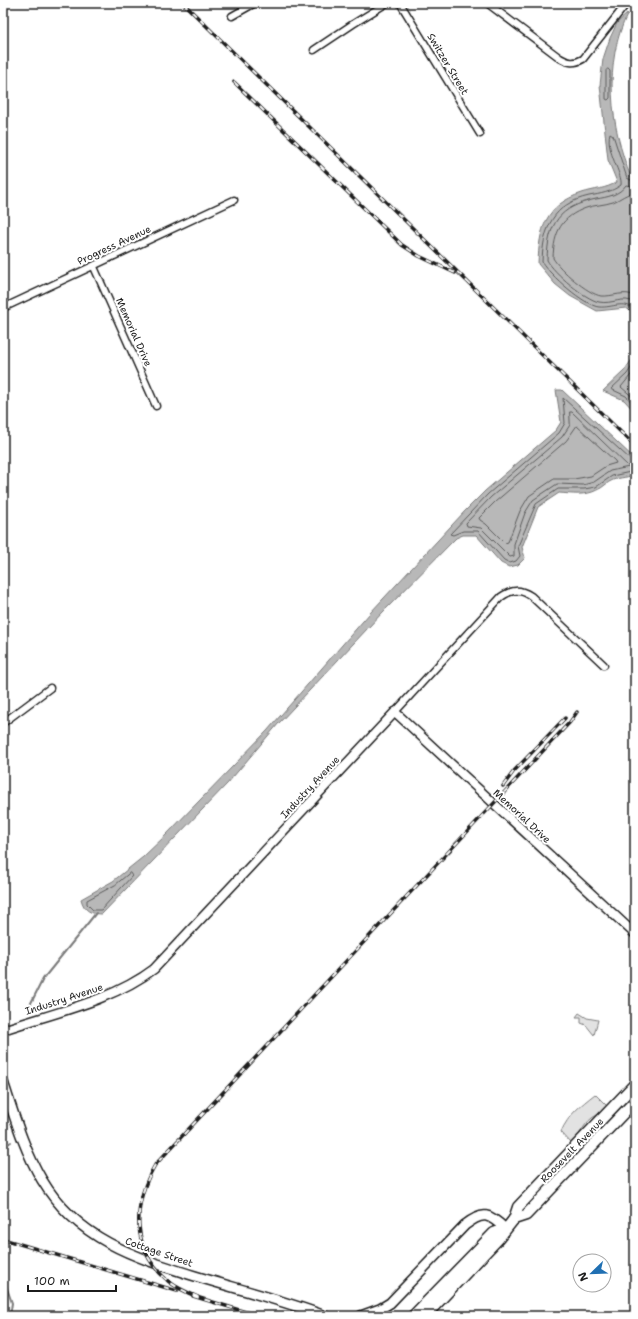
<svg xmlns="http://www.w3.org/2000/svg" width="638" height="1319" font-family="'Shantell Sans',sans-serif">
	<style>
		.green { fill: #e2e2e2; stroke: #7f7f7f }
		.water { fill: #b8b8b8; stroke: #7a7a7a }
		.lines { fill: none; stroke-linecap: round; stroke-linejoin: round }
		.shore { stroke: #5a5a5a; stroke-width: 1 }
		.stream { stroke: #7a7a7a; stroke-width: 2 }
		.minor-casing { stroke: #1c1c1c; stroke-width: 9 }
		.tertiary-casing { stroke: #1c1c1c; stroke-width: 11 }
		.secondary-casing { stroke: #1c1c1c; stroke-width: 12 }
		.primary-casing { stroke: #1c1c1c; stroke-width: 13 }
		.minor { stroke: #fff; stroke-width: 6 }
		.tertiary { stroke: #fff; stroke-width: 8 }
		.secondary { stroke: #fff; stroke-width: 9 }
		.primary { stroke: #fff; stroke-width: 10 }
		.rail-casing { stroke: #1c1c1c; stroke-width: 3.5 }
		.rail { stroke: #fff; stroke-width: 2; stroke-dasharray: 6; stroke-linecap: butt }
		.labels { text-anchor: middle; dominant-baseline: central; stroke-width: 4; stroke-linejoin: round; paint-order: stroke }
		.street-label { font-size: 10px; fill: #1c1c1c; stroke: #fff }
	</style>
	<rect width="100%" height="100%" fill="#fff"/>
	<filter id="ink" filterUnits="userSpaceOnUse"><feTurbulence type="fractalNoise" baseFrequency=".025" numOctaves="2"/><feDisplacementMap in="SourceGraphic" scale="8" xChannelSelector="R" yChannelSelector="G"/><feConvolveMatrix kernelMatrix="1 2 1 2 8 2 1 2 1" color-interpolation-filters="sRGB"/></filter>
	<g filter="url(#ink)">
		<g class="green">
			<path d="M579,1013L587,1018L598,1020L594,1035L586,1025L581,1023V1017H576Z"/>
			<path d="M595,1094L608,1107C603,1113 598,1114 592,1118C583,1125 580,1136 571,1143L561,1132C568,1115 581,1105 595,1094Z"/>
		</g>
		<g class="water">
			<path d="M628,13C603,62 610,127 631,177L635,178V314L626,308L597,311L570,296L555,284L538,264C539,229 545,205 582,193C594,189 606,189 617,182L608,160L600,85L603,59L610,38L617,23Z"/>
			<path d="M635,355V412L624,400L603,391L624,371Z"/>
			<path d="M556,390H562L635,459V474C628,478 621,477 613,480C607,482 603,488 597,490C586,496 572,494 559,493L538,507L522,547L525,558L518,565L509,567L501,563L476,535H463L456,538L383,612L279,723L227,784L102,914C91,914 84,911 81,899L113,881L143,857L166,835L267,731L370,613L465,511L485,491L556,430L561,422Z"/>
		</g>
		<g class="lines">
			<g class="shore">
				<path d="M608,69L610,71V98L608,100L606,99V71Z"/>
				<path d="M635,182L627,178L613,135L610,133C605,151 623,174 621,185C612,192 600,194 589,196C553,204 543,228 542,262C549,274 585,306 599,307C614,308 621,300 635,309"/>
				<path d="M635,187L626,185C619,195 608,197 596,199C559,207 548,223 547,260C554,273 585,299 599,302C612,305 623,295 635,303"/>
				<path d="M635,193C626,193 621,199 613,202C604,205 594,205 586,208C561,217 554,232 553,258C559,269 588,294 601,296C613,297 624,290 635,296"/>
				<path d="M635,362L627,374L611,389L626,396L635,406"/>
				<path d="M635,370L621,387L635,399"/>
				<path d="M570,412H572L629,467L610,471L594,482L583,485L557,484L533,500L525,513L514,544V556L510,557L481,528L467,526L466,523L491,497L562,437L570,425Z"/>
				<path d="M577,426L615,461L616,463L606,466L591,476L574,479H554L529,496L520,511L508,542L505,543L486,524L480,520L479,518L495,502L566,441Z"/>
				<path d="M635,461L631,460L563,398L565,423L559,433L488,494L450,534L453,535L463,531H478L504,560L510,563L516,561L520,556L518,546L536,504L558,489H584L596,487L612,476L635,471"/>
				<path d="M130,873L132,876L101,910H93L87,904V900L115,885Z"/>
			</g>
			<g class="stream">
				<path d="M30,1005L43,979L96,913"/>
				<path d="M3,1147L11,1142"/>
				<path d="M3,1277L12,1303L10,1316"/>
			</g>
			<g class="minor-casing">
				<g id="minor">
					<path d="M400,3L480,134"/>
					<path d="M487,3L560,58C569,63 574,64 583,59L627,3"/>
					<path d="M232,16L255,3"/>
					<path d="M314,50L353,24L387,3"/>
					<path d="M94,267L156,406"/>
					<path d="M3,308L234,200"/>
					<path d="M395,712L501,597C512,589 520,589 531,596L604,665"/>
					<path d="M3,723L50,688"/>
				</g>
			</g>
			<g class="tertiary-casing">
				<path id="tertiary" d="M3,1030C53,1013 112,1001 154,969L395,712L635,934"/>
			</g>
			<g class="secondary-casing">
				<g id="secondary">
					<path d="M3,1082C14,1115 24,1150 42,1180C77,1239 134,1257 195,1276C238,1289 282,1300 325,1316"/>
					<path d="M361,1316L380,1309L390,1303L465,1225C483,1211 489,1213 505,1229"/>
				</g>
			</g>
			<g class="primary-casing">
				<g id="primary">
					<path d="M514,1219L526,1215L635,1101"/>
					<path d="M413,1316L494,1233L505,1229"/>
					<path d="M425,1316L499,1238L514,1219L518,1207L635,1084"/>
				</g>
			</g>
			<use href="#minor" class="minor"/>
			<use href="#tertiary" class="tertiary"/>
			<use href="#secondary" class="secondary"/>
			<use href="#primary" class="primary"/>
			<g class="rail-casing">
				<g id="rail">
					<path d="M183,3L635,446"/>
					<path d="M234,82L402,245L419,256L455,273"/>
					<path d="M503,786L514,771L565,718"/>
					<path d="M3,1239L177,1291"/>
					<path d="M193,1296L259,1316"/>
					<path d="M198,1297C188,1293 177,1288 168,1281C131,1249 132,1205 155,1165L570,722L577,712"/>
				</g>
			</g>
			<use href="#rail" class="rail"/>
		</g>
	</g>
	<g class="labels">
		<g class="street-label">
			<text transform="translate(448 64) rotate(59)">Switzer Street</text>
			<text transform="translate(114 245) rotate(-25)">Progress Avenue</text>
			<text transform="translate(134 332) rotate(66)">Memorial Drive</text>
			<text transform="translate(310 787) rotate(-47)">Industry Avenue</text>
			<text transform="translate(522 816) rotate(43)">Memorial Drive</text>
			<text transform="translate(64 999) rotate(-18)">Industry Avenue</text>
			<text transform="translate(572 1150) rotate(-46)">Roosevelt Avenue</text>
			<text transform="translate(159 1252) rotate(19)">Cottage Street</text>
		</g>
	</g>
	<rect width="638" height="1319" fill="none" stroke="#fff" stroke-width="16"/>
	<rect x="8" y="8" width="622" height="1303" fill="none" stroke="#1c1c1c" stroke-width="1.5" filter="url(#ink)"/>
	<g transform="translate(592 1273) rotate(247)"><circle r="19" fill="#ffffff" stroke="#a4a4a4"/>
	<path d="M0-3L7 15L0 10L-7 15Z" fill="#1f6fb2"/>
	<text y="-6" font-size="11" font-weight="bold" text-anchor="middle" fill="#1c1c1c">N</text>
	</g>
	<path d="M28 1285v6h88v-6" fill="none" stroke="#1c1c1c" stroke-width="2"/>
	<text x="34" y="1285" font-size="12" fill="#1c1c1c" stroke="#ffffff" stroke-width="3" paint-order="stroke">100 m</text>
</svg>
